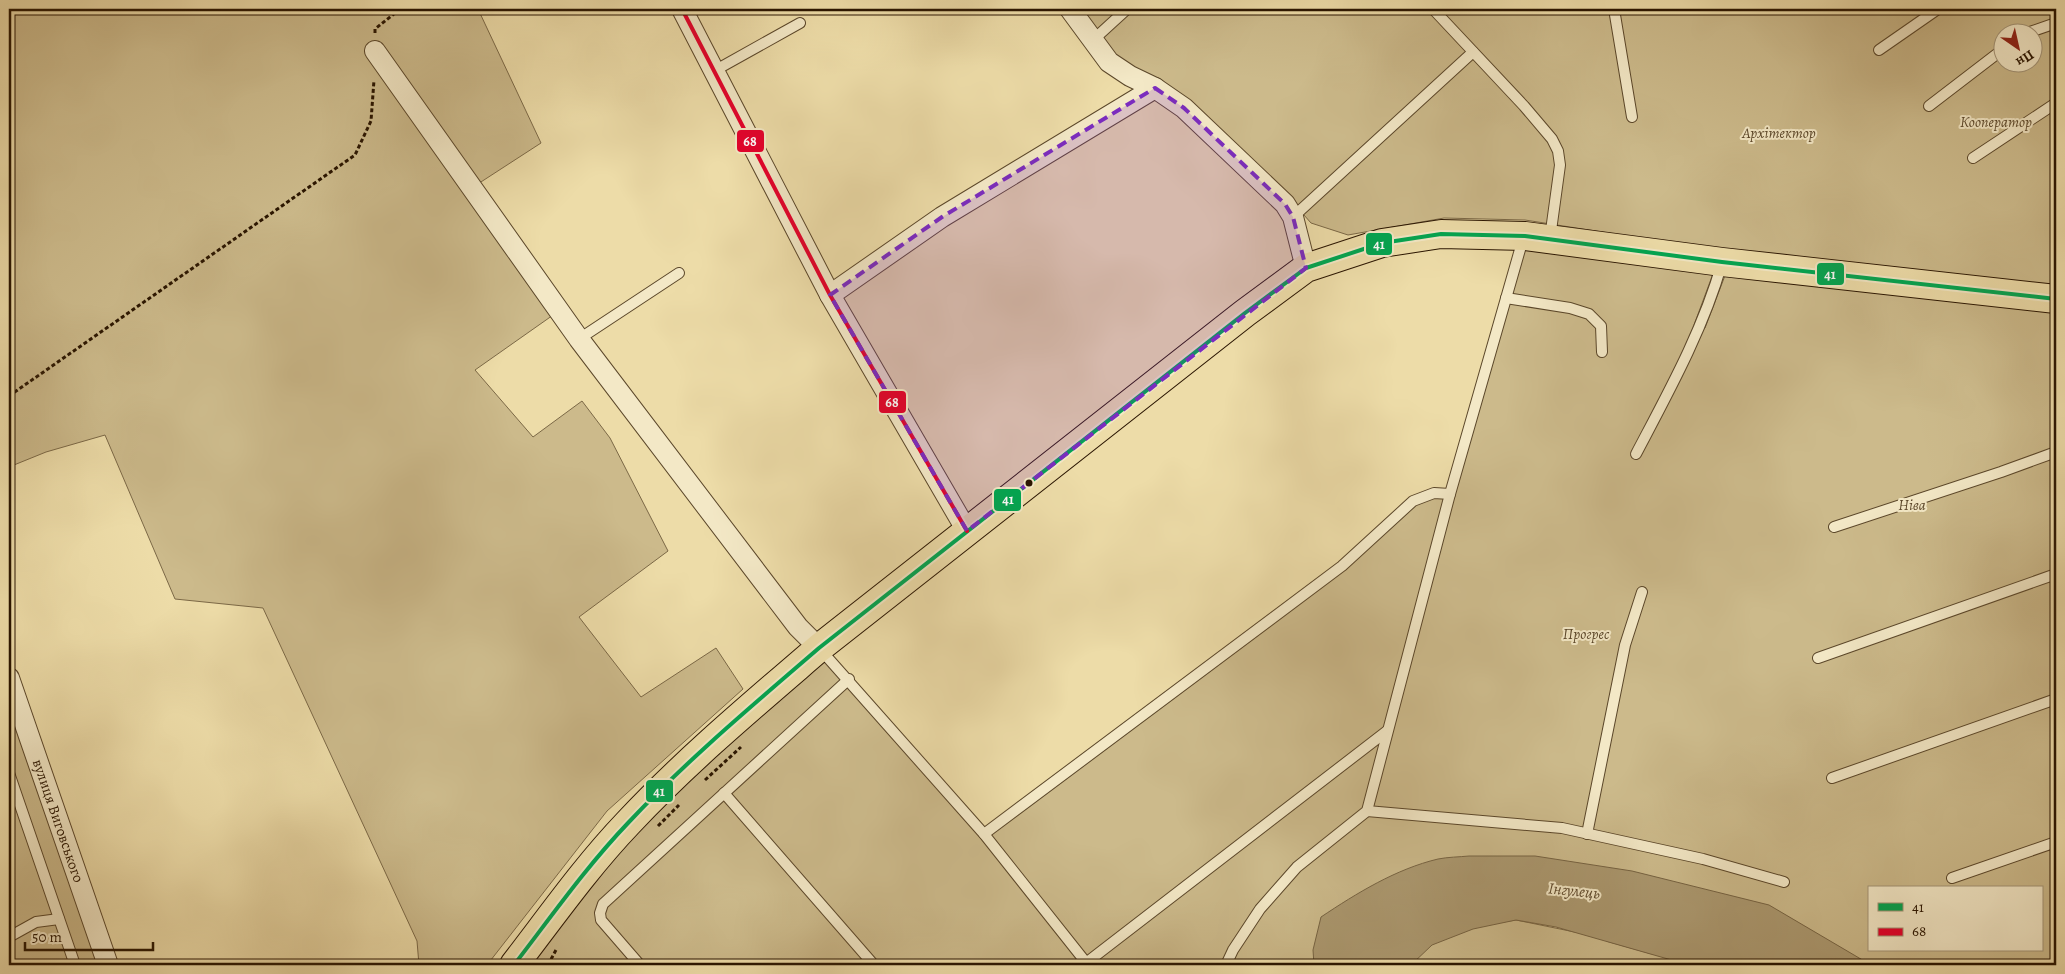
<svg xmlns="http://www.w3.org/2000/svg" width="2065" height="974" font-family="Alegreya,serif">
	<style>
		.green { fill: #ccba8b; stroke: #7b6846; fill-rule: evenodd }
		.water { fill: #ab986f; stroke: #776443 }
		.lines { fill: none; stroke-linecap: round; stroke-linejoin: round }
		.service-casing { stroke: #5b472a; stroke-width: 12 }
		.minor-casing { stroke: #5b472a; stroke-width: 22 }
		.primary-casing { stroke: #2a1500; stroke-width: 30 }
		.path { stroke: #2a1500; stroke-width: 3; stroke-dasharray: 4 2.5; stroke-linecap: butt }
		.service { stroke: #f3e8c6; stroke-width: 10 }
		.minor { stroke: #f3e8c6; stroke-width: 20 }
		.primary { stroke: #eddca8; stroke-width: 28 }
		.bus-1-casing { stroke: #f3e8c6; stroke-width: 8 }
		.bus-2-casing { stroke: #f3e8c6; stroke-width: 8 }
		.bus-1 { stroke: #00a651; stroke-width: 4 }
		.bus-2 { stroke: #e4002b; stroke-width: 4 }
		.marked { fill: #7b2cbf; fill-opacity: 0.2; stroke: #7b2cbf; stroke-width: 4; stroke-dasharray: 10 6; stroke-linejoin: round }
		.bus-dot { fill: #2a1500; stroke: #f3e8c6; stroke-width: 2 }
		.labels { text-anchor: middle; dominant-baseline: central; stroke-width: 4; stroke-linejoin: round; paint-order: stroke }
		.park-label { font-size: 15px; font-style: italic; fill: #5b472a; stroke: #f3e8c6 }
		.street-label { font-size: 15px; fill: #2a1500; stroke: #f3e8c6 }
		.water-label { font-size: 16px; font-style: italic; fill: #5e492c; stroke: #f3e8c6 }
		.line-badge { stroke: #f3e8c6; stroke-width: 2 }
		.badge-label { font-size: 14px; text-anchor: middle; font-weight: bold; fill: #fff }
	</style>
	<rect width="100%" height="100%" fill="#eddca8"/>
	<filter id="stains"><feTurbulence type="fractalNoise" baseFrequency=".004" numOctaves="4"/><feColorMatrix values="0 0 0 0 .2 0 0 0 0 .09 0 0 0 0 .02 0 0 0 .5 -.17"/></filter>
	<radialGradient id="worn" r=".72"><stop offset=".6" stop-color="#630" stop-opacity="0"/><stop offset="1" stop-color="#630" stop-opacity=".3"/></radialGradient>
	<g class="green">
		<path d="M9,9H478L541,143L467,191L556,313L475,370L533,437L582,401L610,438L668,551L579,617L641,697L716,648L743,689L607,811L487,965H419L417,941L263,608L175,599L105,435L46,452L9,467Z"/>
		<path d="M1077,9H2056V288L1724,251L1525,220L1444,218L1348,235L1311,223L1289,198L1115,59ZM2002,32H2032V62H2002Z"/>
		<path d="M1521,246L1714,271L1694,325L1705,328L1726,273L2056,310V965H1861L1640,880L1335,965H640L632,958L621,965H527L595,876L683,782L824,660L984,834L1342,566L1413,501L1450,494ZM1869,888H2041V950H1869Z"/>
		<path d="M9,706L99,965H9Z"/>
		<path d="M1516,920L1604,938L1606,941L1652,954L1707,965H1395L1427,934Z"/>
	</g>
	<path class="water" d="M1469,856H1535L1632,871L1769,905L1871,965H1689L1556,927L1516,920L1473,929L1432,945L1411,965H1314L1313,950L1321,917C1357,893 1396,869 1438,859C1448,857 1459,857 1469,856Z"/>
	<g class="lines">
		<g class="service-casing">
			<g id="service">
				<path d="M1433,9L1524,106L1552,139L1558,151L1560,165L1550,238"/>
				<path d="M1614,9L1632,117"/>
				<path d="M2030,32L2056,23"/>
				<path d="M1092,41L1127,9"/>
				<path d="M1879,50L1938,9"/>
				<path d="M714,71L800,23"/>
				<path d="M1929,106L2002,50"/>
				<path d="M1973,158L2056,103"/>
				<path d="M1293,217L1473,52"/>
				<path d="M1506,298L1570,308L1589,314L1601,326L1602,352"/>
				<path d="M579,339L679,273"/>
				<path d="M1636,454C1668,393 1703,330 1722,263"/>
				<path d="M1834,527L2001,472L2056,452"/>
				<path d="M820,649L984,834L1088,965"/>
				<path d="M1818,658L2056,574"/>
				<path d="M9,773L75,965"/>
				<path d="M1832,778L2056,699"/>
				<path d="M724,793L874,965"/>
				<path d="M1367,811L1562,828L1703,859L1784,882"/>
				<path d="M984,834L1342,566L1413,501L1434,493L1450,494"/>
				<path d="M1587,834L1625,645L1642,592"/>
				<path d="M1952,878L2056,842"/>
				<path d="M9,937L36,922L59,919"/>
				<path d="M1086,963L1387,731"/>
				<path d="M640,965L601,920L600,913L603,904L849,679"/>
				<path d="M1226,965L1233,950L1260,909L1297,867L1367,811L1450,494L1521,246L1525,237"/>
			</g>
		</g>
		<g class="minor-casing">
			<g id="minor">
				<path d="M682,9L830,295L967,531"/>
				<path d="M1070,9L1109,62L1130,76L1155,88L1184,108L1285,204L1293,217L1306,268"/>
				<path d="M375,51L579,339L798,627L819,648"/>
				<path d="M830,295L942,217L1155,88"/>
				<path id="s1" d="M9,678L108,965"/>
			</g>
		</g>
		<g class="primary-casing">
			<path id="primary" d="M514,965C551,917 586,867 628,823C687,760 754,704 819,648L1245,313L1306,268L1382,243L1441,234L1525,236L1722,262L2056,299"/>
		</g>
		<g class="path">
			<path d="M375,33V29L400,9"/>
			<path d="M9,396L355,155L371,121L374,80"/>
			<path d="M705,780L741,747"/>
			<path d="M658,826L679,805"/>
			<path d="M548,965L557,948"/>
		</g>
		<use href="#service" class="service"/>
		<use href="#minor" class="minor"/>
		<use href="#primary" class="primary"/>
		<g class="bus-1-casing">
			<path id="bus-1" d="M514,965C551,917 586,867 628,823C687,760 754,704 819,648L1245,313L1306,268L1382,243L1441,234L1525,236L1722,262L2056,299"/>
		</g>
		<g class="bus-2-casing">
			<path id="bus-2" d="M682,9L830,295L967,531"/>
		</g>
		<use href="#bus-1" class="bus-1"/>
		<use href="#bus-2" class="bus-2"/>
	</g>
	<path class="marked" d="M1155,88L1184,108L1285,204L1293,217L1306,268L967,531L830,295L942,217Z"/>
	<circle class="bus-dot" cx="1029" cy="483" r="4.5"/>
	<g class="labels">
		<g class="park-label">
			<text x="1996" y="122">Кооператор</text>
			<text x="1779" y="133">Архітектор</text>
			<text x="1912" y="505">Ніва</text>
			<text x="1586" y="634">Прогрес</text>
		</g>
		<g class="street-label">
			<text stroke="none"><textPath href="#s1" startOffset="151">вулиця Виговського</textPath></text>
		</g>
		<g class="water-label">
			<text transform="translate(1574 891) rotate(6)">Інгулець</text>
		</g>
	</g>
	<g class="line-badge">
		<rect x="736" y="129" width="29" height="24" rx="5" fill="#e4002b"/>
		<rect x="1365" y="232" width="28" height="24" rx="5" fill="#00a651"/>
		<rect x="1816" y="262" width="29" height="24" rx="5" fill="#00a651"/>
		<rect x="878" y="390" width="29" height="24" rx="5" fill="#e4002b"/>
		<rect x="993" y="488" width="29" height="24" rx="5" fill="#00a651"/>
		<rect x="645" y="779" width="29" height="24" rx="5" fill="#00a651"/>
	</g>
	<g class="badge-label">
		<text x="750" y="146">68</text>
		<text x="1379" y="249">41</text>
		<text x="1830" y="279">41</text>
		<text x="892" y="407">68</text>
		<text x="1008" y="504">41</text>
		<text x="659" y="796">41</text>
	</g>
	<rect width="2065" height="974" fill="none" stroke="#eddca8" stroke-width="30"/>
	<rect x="10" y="10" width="2045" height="954" fill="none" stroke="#2a1500" stroke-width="2.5"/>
	<rect x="15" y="15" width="2035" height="944" fill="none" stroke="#2a1500"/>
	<rect x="1868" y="886" width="175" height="65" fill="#f3e8c6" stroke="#a39477"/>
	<rect x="1878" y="903" width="25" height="8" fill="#00a651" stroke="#a39477"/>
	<text x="1912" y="912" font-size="15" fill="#2a1500">41</text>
	<rect x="1878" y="928" width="25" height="8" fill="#e4002b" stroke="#a39477"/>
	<text x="1912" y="936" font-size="15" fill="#2a1500">68</text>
	<g transform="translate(2018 48) rotate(146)"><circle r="24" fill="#f3e8c6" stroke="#a39477"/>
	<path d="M0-4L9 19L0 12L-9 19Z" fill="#8f2418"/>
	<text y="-8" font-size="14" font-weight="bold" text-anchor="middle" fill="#2a1500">Пн</text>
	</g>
	<path d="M25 942v8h128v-8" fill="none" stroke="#2a1500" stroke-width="2.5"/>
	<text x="32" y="942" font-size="15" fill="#2a1500" stroke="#f3e8c6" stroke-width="4" paint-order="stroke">50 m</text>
	<rect width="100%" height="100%" filter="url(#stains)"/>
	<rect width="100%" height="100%" fill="url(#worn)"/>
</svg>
